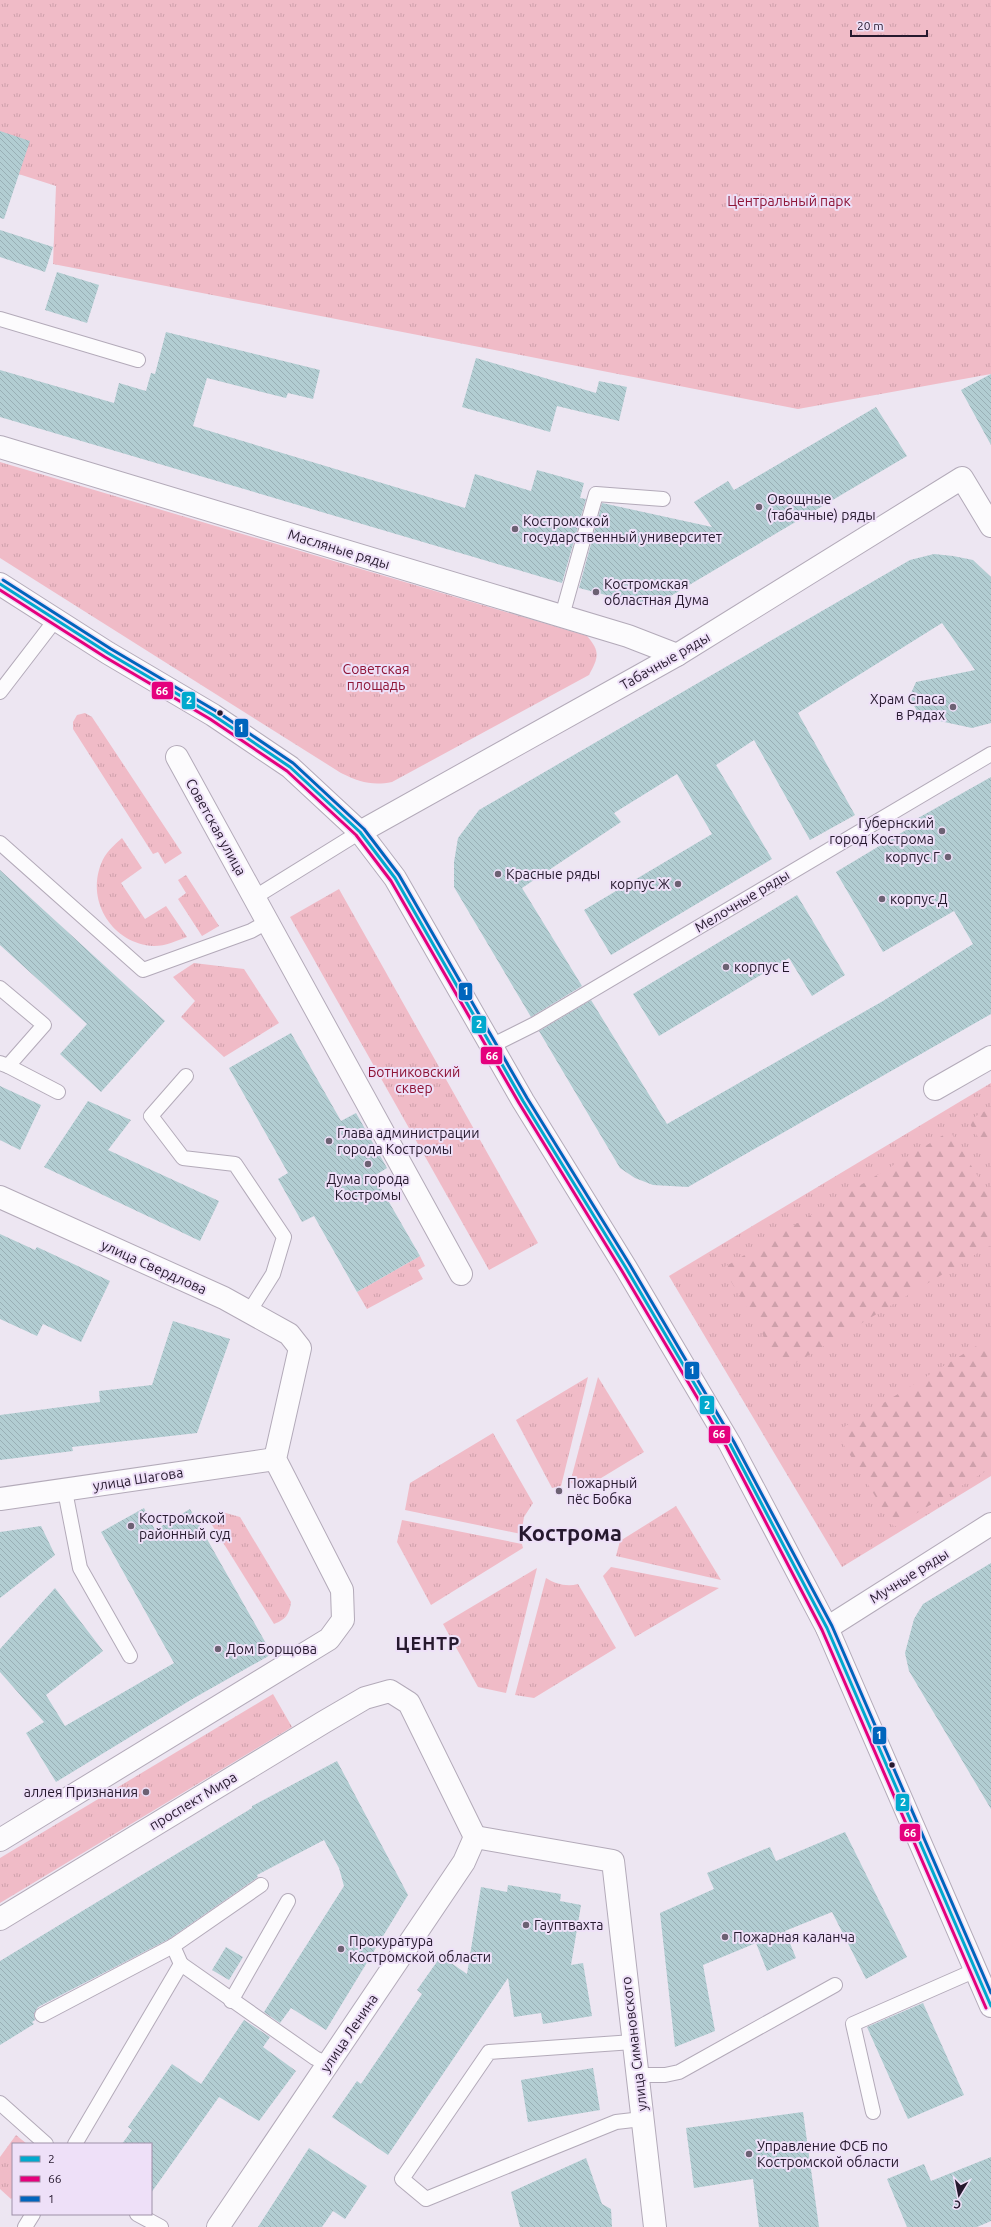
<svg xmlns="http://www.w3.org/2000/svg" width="991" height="2227" font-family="Ubuntu,sans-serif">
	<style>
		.grass { fill: url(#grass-tufts) }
		.forest { fill: url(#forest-firs) }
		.building { fill: url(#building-back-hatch) }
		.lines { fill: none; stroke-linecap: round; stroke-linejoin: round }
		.lane-casing { stroke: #b3aab9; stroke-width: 16 }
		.street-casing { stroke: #b3aab9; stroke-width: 24 }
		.secondary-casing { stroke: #b3aab9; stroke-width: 24 }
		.lane { stroke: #fcfbfd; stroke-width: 14 }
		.street { stroke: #fcfbfd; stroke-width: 22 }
		.secondary { stroke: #fcfbfd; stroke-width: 22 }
		.bus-1-casing { stroke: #eee0f8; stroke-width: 6 }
		.bus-2-casing { stroke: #eee0f8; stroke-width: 6 }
		.bus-3-casing { stroke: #eee0f8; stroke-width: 6 }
		.bus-1 { stroke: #00a9ce; stroke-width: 3 }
		.bus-2 { stroke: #e5007d; stroke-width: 3 }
		.bus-3 { stroke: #0065bd; stroke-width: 3 }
		.poi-dot { fill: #6c6173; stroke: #eee0f8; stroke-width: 1.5 }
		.bus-dot { fill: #26192e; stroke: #eee0f8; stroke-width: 1.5 }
		.labels { text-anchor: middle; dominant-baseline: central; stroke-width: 4; stroke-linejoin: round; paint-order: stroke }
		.park-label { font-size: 14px; fill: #8e1537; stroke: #eee0f8 }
		.poi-label { font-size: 14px; fill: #26192e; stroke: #eee0f8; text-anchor: start }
		.street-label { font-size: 14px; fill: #26192e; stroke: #eee0f8 }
		.district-label { font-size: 18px; font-weight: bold; letter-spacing: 1px; fill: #26192e; stroke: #eee0f8 }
		.town-label { font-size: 22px; font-weight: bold; fill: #26192e; stroke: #eee0f8 }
		.line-badge { stroke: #eee0f8; stroke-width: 1.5 }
		.badge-label { font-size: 11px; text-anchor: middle; font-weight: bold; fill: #fff }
	</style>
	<defs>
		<pattern id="grass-tufts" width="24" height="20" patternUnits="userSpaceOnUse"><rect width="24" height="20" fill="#f0bbc7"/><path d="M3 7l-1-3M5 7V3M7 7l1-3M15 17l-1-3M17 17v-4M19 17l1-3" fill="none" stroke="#cea0ab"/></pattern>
		<pattern id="forest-firs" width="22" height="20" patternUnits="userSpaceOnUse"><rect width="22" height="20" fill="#f0bbc7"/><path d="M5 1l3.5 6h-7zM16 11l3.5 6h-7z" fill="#cea0ab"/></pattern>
		<pattern id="building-back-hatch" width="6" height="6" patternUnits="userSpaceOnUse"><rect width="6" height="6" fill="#b2cdd2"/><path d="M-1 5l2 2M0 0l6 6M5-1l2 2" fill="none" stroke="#99afb5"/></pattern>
	</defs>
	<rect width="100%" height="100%" fill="#ede6f2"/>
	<g class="grass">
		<path d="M0,0H991V374L798,409L53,264L56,186L3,169L0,141Z"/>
		<path d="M0,462L587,636C601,652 598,658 589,675L392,782C372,786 359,782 341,773L0,558Z"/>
		<path d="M85,713L92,717L182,853L165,864L158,852L153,854L73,729V722L77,715Z"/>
		<path d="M122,838L142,868L121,883L145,919L166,906L187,937C176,941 166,946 154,946C113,944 86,902 101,864C105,853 114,845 122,838Z"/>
		<path d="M186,875L219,926L202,936L178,899L186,893L178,880Z"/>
		<path d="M339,889L538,1243L489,1270L290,917Z"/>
		<path d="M194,963L244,969L279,1023L224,1057L181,1017L195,1001L173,977Z"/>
		<path d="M991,1083V1476L842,1567L669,1276Z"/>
		<path d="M420,1256L425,1266L418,1270L423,1279L367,1309L357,1292Z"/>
		<path d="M588,1377L561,1486L552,1488L516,1420Z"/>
		<path d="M598,1377L644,1452L588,1486L570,1483Z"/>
		<path d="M493,1433L533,1503L524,1517L521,1534L405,1510L410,1483Z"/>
		<path d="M676,1506L721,1580L616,1556L620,1541Z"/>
		<path d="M222,1512L240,1517L291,1602C289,1615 286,1619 274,1624L207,1517Z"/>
		<path d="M402,1520L522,1544L523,1548L431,1605L397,1542Z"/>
		<path d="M611,1567L719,1588L635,1637L603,1576Z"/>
		<path d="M537,1568L506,1693L478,1687L443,1624Z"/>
		<path d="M546,1578C555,1584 567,1587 578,1584L616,1648L534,1698L515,1695Z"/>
		<path d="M273,1694L292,1727L0,1903V1858Z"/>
		<path d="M16,2135L27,2144H13V2197L11,2199L0,2189V2157Z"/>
	</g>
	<g class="forest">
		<path d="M991,1107V1158L968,1121Z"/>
		<path d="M950,1131L991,1198V1245L784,1370L723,1268Z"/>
		<path d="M991,1337V1468L894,1527L836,1432Z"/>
	</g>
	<g class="building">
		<path d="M0,131L30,141L4,219L0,218Z"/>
		<path d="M0,230L53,247L45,272L0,257Z"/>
		<path d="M57,272L99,285L87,323L45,310Z"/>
		<path d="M166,332L320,370L313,399L288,393L286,398L207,378L193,426L465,508L475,474L531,491L537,470L584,483L580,498L586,499L562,583L0,417V370L114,403L119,383L146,391L151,373L155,374Z"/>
		<path d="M476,358L596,393L599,381L627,387L619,421L557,406L550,432L462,407Z"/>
		<path d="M991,374V445L961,390Z"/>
		<path d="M876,407L907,456L652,607L579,588L602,503L712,527L694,502L728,481L734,490Z"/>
		<path d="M934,554L953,556L973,560L991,577V723L972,728L921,717L909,698L916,682L975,670L942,623L798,713L855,815L810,840L754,740L716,765L772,859L611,955L584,910L712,834L677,774L614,813L621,822L522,888L582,986L531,1017L454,887V862L458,838L479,810L910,560Z"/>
		<path d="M991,777V1014L688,1187L653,1185L635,1178L620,1168L539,1031L591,1000L667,1124L883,1001L973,944L954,911L883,952L836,872L906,830L904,826Z"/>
		<path d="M0,870L165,1021L101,1092L60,1054L87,1024L0,945Z"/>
		<path d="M797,895L845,975L812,996L789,958L659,1036L633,994Z"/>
		<path d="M291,1033L341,1121L356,1113L387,1168L374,1176L420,1256L357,1292L314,1216L302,1222L278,1179L288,1173L229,1068Z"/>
		<path d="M0,1086L41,1105L20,1150L0,1140Z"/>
		<path d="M88,1101L131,1120L108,1150L219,1201L200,1241L44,1167Z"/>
		<path d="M0,1234L35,1250L37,1247L110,1281L81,1342L43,1324L37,1336L0,1319Z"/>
		<path d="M173,1321L230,1339L197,1433L72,1447L73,1451L0,1460V1415L100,1402L99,1391L152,1385Z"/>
		<path d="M144,1508L155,1530L190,1509L272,1654L194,1698L56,1782L26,1733L44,1722L0,1672V1649L55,1588L103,1651L46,1695L65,1726L174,1663L101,1532Z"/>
		<path d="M41,1526L55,1555L0,1598V1532Z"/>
		<path d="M991,1563V1809L909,1671L905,1653L914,1619L923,1604Z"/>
		<path d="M337,1761L408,1895L326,2030L291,2008L280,2023L264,2012L344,1886L339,1868L324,1840L257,1875L258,1877L169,1939L38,2007L34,2014L35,2020L32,2022L34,2024L0,2045V1961L252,1808V1806Z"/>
		<path d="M845,1832L907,1957L866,1979L832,1912L785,1931L796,1958L767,1971L756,1943L703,1965L715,2031L675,2047L660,1913L714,1889L707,1873L770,1847L776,1861Z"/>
		<path d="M508,1885L561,1894L560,1901L581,1905L571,1965L583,1963L592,2016L543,2024L541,2013L514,2017L508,1978L388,2155L332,2117L357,2081L361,2084L422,1994L417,1990L441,1956L467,1974L481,1887L507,1892Z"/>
		<path d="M226,1947L243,1957L229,1980L212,1970Z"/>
		<path d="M923,2003L964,2095L908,2119L867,2027Z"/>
		<path d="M244,2020L270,2037L263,2047L296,2071L259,2121L219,2097L151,2193V2144H122L132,2130L128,2127L172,2064L201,2084Z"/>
		<path d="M593,2068L600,2110L528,2122L521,2080Z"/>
		<path d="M803,2112L819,2227H759L753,2179L694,2188L686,2128Z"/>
		<path d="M309,2148L367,2186L345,2219L333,2211L322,2227H258Z"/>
		<path d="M991,2157V2221L977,2227H907L887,2179L924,2164L931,2181Z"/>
		<path d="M586,2158L602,2204L611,2209L612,2227H520L511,2192Z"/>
	</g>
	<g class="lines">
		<g class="lane-casing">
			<g id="lane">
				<path d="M0,319L138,360"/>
				<path d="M562,616L596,494L663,499"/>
				<path d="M0,692L56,619"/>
				<path d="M0,843L143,970L251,931L267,922"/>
				<path d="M255,897L360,832"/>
				<path d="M0,988L44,1025L8,1066L0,1063"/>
				<path d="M491,1046L535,1024L991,754"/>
				<path d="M8,1066L58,1092"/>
				<path d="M186,1076L151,1116L183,1158L235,1164L284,1237L273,1274L249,1312"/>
				<path d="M65,1491L80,1568L130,1656"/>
				<path d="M181,1964L173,1946L261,1885"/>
				<path d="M231,2001L288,1901"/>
				<path d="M42,2015L173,1946"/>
				<path d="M633,2042L489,2052L402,2179L426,2199L616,2122L642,2119"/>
				<path d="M637,2075H665L679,2072L835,1985"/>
				<path d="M0,2103L46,2144"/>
				<path d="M873,2112L853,2024L976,1970"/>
				<path d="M75,2144L181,1964L315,2058L328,2064"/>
				<path d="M137,2214L161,2227"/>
				<path d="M25,2227L33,2214"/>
			</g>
		</g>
		<g class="street-casing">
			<g id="street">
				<path d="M0,447L628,636L677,655"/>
				<path d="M177,757L461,1274"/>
				<path d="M360,832L677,655L962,478L991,526"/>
				<path d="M935,1089L991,1057"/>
			</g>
		</g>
		<g class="secondary-casing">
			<g id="secondary">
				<path d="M0,584L108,653L213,715L290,767L360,832L395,878L523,1101L626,1268L730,1444L827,1628L991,2006"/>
				<path d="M0,1197L224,1298L289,1334L300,1348L275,1459L342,1590L343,1620L329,1639L0,1840"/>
				<path d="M0,1499L275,1459"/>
				<path d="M827,1628L991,1524"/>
				<path d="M475,1837L613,1861L655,2227"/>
				<path d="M0,1919L324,1722L365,1698L390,1691L409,1703L475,1837"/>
				<path d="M218,2227L464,1862L475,1837"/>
			</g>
		</g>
		<use href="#lane" class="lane"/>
		<use href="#street" class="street"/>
		<use href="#secondary" class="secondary"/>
		<g class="bus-1-casing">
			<path id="bus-1" d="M0,584L108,653L213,715L290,767L360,832L395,878L523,1101L626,1268L730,1444L827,1628L991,2006"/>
		</g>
		<g class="bus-2-casing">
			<path id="bus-2" d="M0,590L105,657L210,719L287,771L356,835L391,881L519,1103L622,1271L726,1446L822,1630L986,2008"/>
		</g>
		<g class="bus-3-casing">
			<path id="bus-3" d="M3,580L111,649L216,711L293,763L364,829L399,875L527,1098L630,1265L734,1442L832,1626L991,1993"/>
		</g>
		<use href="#bus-1" class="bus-1"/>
		<use href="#bus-2" class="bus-2"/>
		<use href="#bus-3" class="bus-3"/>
	</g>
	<g class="poi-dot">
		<circle cx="759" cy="507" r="4"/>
		<circle cx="515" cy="529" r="4"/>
		<circle cx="596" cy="592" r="4"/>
		<circle cx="953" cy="707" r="4"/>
		<circle cx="942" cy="831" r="4"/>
		<circle cx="948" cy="857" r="4"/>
		<circle cx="498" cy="874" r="4"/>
		<circle cx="678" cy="884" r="4"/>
		<circle cx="882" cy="899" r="4"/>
		<circle cx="726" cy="967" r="4"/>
		<circle cx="329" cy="1141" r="4"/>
		<circle cx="368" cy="1164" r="4"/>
		<circle cx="559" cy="1491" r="4"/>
		<circle cx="131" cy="1526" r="4"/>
		<circle cx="218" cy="1649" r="4"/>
		<circle cx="146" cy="1792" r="4"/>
		<circle cx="526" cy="1925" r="4"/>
		<circle cx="725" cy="1937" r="4"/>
		<circle cx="341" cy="1949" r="4"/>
		<circle cx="749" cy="2154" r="4"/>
	</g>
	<g class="bus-dot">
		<circle cx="220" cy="713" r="3.5"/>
		<circle cx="892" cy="1765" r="3.5"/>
	</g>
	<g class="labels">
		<g class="park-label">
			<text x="789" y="201">Центральный парк</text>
			<text x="376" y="669">Советская<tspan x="376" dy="16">площадь</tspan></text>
			<text x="414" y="1072">Ботниковский<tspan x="414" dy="16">сквер</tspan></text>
		</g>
		<g class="poi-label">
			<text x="767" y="499">Овощные<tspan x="767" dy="16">(табачные) ряды</tspan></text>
			<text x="523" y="521">Костромской<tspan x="523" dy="16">государственный университет</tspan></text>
			<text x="604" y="584">Костромская<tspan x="604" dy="16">областная Дума</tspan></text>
			<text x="945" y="699" text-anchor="end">Храм Спаса<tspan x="945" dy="16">в Рядах</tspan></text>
			<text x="934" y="823" text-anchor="end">Губернский<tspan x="934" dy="16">город Кострома</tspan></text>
			<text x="940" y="857" text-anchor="end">корпус Г</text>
			<text x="506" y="874">Красные ряды</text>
			<text x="670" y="884" text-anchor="end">корпус Ж</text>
			<text x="890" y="899">корпус Д</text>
			<text x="734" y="967">корпус Е</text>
			<text x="337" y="1133">Глава администрации<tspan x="337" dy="16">города Костромы</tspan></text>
			<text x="368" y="1179" text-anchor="middle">Дума города<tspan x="368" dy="16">Костромы</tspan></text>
			<text x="567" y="1483">Пожарный<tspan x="567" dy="16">пёс Бобка</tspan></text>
			<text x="139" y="1518">Костромской<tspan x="139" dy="16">районный суд</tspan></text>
			<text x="226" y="1649">Дом Борщова</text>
			<text x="138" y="1792" text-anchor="end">аллея Признания</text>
			<text x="534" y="1925">Гауптвахта</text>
			<text x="733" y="1937">Пожарная каланча</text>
			<text x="349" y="1941">Прокуратура<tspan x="349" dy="16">Костромской области</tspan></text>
			<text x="757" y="2146">Управление ФСБ по<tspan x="757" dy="16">Костромской области</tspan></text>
		</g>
		<g class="street-label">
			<text transform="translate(339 549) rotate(17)">Масляные ряды</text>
			<text transform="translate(665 661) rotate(-30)">Табачные ряды</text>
			<text transform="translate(216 827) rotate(61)">Советская улица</text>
			<text transform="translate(742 901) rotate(-31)">Мелочные ряды</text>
			<text transform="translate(154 1267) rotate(24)">улица Свердлова</text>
			<text transform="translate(138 1479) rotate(-9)">улица Шагова</text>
			<text transform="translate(909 1576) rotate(-32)">Мучные ряды</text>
			<text transform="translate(193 1801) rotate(-31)">проспект Мира</text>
			<text transform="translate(349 2033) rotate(-56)">улица Ленина</text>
			<text transform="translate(634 2044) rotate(-97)">улица Симановского</text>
		</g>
		<g class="district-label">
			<text x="428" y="1643">ЦЕНТР</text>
		</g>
		<g class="town-label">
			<text x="570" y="1532">Кострома</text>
		</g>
	</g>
	<g class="line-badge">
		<rect x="151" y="681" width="23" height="19" rx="4" fill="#e5007d"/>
		<rect x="181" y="691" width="15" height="19" rx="4" fill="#00a9ce"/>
		<rect x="234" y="718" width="15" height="20" rx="4" fill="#0065bd"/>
		<rect x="458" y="982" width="15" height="19" rx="4" fill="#0065bd"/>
		<rect x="471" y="1015" width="16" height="19" rx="4" fill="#00a9ce"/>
		<rect x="480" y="1046" width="23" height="19" rx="4" fill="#e5007d"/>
		<rect x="684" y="1361" width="16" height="19" rx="4" fill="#0065bd"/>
		<rect x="699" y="1395" width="16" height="20" rx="4" fill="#00a9ce"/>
		<rect x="708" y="1425" width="23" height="19" rx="4" fill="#e5007d"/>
		<rect x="872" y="1726" width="15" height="19" rx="4" fill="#0065bd"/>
		<rect x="895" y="1793" width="15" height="19" rx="4" fill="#00a9ce"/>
		<rect x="899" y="1823" width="22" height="19" rx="4" fill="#e5007d"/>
	</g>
	<g class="badge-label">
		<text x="162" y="695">66</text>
		<text x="189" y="704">2</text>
		<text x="241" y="732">1</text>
		<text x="466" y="995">1</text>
		<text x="479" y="1028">2</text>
		<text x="492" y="1060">66</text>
		<text x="692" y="1374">1</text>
		<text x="707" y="1409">2</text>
		<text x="719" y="1438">66</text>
		<text x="879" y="1739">1</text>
		<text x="903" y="1806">2</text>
		<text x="910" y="1837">66</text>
	</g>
	<rect x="12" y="2143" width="140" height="72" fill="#eee0f8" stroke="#9e90a7"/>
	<rect x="20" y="2156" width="20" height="6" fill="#00a9ce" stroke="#9e90a7"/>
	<text x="48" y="2163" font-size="12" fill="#26192e">2</text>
	<rect x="20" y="2176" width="20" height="6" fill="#e5007d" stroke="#9e90a7"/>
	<text x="48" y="2183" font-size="12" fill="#26192e">66</text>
	<rect x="20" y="2196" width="20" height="6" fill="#0065bd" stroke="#9e90a7"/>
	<text x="48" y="2203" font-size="12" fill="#26192e">1</text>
	<g transform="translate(959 2195) rotate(190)" stroke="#eee0f8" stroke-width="3" paint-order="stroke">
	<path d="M0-3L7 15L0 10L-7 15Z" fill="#26192e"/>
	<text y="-6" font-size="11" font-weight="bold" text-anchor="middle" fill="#26192e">С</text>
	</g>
	<path d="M851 30v6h76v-6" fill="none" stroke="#26192e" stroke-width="2"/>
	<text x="857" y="30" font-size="12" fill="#26192e" stroke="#eee0f8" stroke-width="3" paint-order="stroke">20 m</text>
</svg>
